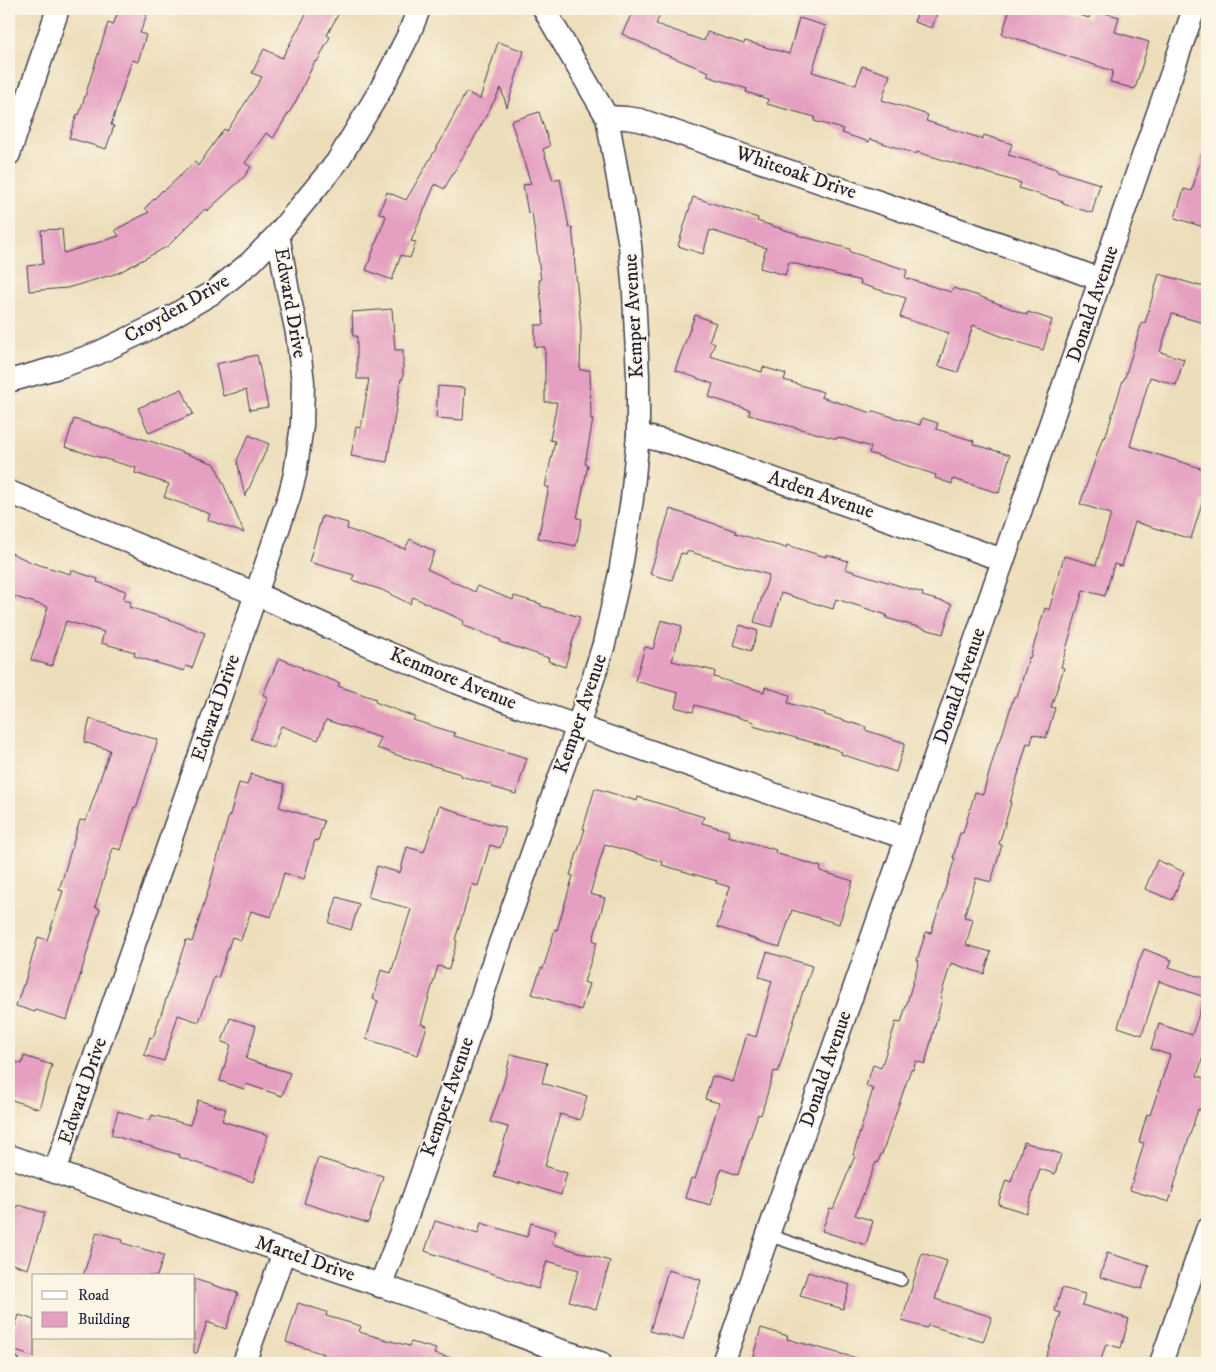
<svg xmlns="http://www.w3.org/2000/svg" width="1216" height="1372" font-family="'IM FELL DW Pica',serif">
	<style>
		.building { fill: #e5a0c1 }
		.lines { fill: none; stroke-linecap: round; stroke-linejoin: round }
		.lane-casing { stroke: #403e4e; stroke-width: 14 }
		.street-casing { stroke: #403e4e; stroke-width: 25 }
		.lane { stroke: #fff; stroke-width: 11 }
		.street { stroke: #fff; stroke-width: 22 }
		.labels { text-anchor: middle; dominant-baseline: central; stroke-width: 4; stroke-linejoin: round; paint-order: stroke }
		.street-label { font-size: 20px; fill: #22223b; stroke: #fcf5e5 }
	</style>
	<rect width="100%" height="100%" fill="#fcf5e5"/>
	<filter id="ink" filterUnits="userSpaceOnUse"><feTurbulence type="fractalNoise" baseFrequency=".02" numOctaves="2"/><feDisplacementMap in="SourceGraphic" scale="10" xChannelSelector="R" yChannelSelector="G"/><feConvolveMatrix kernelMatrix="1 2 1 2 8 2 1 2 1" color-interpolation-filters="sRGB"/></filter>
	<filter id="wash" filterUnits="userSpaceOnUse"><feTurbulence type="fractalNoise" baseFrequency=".0096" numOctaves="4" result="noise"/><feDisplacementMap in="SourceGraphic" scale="20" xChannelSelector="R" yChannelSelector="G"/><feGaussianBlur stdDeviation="1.12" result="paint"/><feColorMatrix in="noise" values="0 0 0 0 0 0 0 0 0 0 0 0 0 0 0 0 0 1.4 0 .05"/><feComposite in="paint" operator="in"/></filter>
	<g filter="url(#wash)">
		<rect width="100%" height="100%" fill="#eddebb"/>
		<g id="blocks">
			<g class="building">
				<path d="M119,9H149L140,33L146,35L138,62L132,60L111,125L114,126L106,149L69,138L77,114L79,115L108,23L113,25Z"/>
				<path d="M309,9H341L327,35L330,37L317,62L315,61L295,103L273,138L266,133L245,163L251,167L244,177L207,211L205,209L168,246L118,273L67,288L29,291L27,266L43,264L41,230L62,229L64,253L119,236L115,230L149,212L145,208L163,190L164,191L195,162L198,166L224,129L227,131L262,77L252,73L264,49L282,58Z"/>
				<path d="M634,9H663L656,24L704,41L707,32L744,44L745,41L789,54L799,18L826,26L812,72L856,85L862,66L890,75L882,100L928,115L926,121L983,139L984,135L1012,144L1008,155L1057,169V171L1100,184L1092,213L1063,204V202L1019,188L1021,183L917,152L916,154L870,139L869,142L842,133L843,129L814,121L815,117L767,104L768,99L746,92L747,89L707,76L709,72L659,52V51L622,34Z"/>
				<path d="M919,9H938L932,28L914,22Z"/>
				<path d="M1010,9H1062L1089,18L1092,9L1119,17L1115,32L1149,42L1135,89L1110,82L1113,71L1039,47V46L1002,34Z"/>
				<path d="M498,42L524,51L507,107L501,88L470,146H469L444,189L435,184L411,241L416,242L410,258L401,255L392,280L366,270L386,216L379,213L387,192L406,200L443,137L466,92L480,99Z"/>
				<path d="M539,112L550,146L543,149L553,180L560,178L569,228L572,227L575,255H574L581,328L580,370H590L591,419H593L585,464L588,465L577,518L582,519L576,546L538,538L549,487H545L555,441L550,440L557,402H545V347H535V325H544L539,280H541L532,212L528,213L523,185L531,184L511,121Z"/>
				<path d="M1202,154L1207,155V228L1175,218L1184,189L1192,191Z"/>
				<path d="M693,197L758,218L757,221L798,234L797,235L850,249V252L907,270L905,278L951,292L953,288L979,296L1027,315L1028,312L1052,320L1043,350L1003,337L973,325L958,372L938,366L949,333L900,317L906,298L860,284L861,281L789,262L785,275L760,268L766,248L710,230L703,254L678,246Z"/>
				<path d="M1159,274L1207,288V324L1172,314L1160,352L1184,359L1176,385L1150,377L1130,446L1207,470V502L1203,500L1191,539L1135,522L1122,566L1114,564L1105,596L1083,590L1061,667L1064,668L1051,707L1055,708L1046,738L1033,734L1031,744L1027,743L1010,803H1011L999,844L1002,845L991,882L976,878L964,917L973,919L966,945L991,952L984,974L951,963L940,998L942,999L925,1064L916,1061L913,1070L911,1069L882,1154H881L878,1163L876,1162L855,1215L873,1221L866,1245L822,1231L830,1208L833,1209L855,1156L853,1155L873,1089L866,1086L873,1065L881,1068L896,1022L901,1023L919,961L917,960L926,932L931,933L955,858H953L960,833H963L975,792L983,794L998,742H1000L1014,696L1017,697L1029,657L1030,658L1045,608L1049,610L1064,556L1096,565L1111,514L1080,504L1103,437L1105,438L1123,380H1124L1142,322L1145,323Z"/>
				<path d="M392,309L395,350H403V379H401L387,462L351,456L356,427L361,428L369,379H357V336H353L352,312Z"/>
				<path d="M695,315L716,323L709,341L715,343L710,356L762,372L763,367L786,374L784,380L823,392L821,397L872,413L873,411L920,425L922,418L938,423L936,429L974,441L973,444L1010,455L999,493L953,479L952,484L935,478L936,475L869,453L871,447L838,437L837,439L749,415L750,410L709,397L713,384L675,370Z"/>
				<path d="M257,355L268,407L250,410L246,390L223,396L216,364Z"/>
				<path d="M438,386L465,388L463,420L436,418Z"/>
				<path d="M182,389L193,414L149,433L138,408Z"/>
				<path d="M74,419L153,442L215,464L244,533L208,520L210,514L164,497L169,484L135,473L136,468L65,447Z"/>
				<path d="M249,435L269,444L245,497L237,460Z"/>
				<path d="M670,509L736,531L735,533L786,548L787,545L826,557V554L848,561L845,569L923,593L922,596L952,604L943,634L886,618L887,615L836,599L833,609L781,593L772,627L754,622L769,575L687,551L686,554L681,553L672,580L650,574Z"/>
				<path d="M322,516L348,523L347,529L405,549L410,539L435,552L427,569L475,592L477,586L513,600L514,596L541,604V606L580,617L565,667L548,661L549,658L500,642L501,640L462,625L464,621L413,597L410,604L382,590L352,580L354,575L309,562Z"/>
				<path d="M9,552L33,563L70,574L71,570L98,579L97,582L126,591L123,600L131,602L129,607L171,620L205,633L192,668L186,666L184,671L134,656L135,652L101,643L104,632L66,621L52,666L31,660L48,607L9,595Z"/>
				<path d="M661,620L682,626L672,661L715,671L714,677L764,692L765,687L790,695L788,703L825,713V715L866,727L865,730L905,743L896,772L841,754L842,752L832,748L753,726L754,722L695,705L693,712L675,707L678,693L635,681L645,647L653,649Z"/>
				<path d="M740,625L758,631L751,651L734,645Z"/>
				<path d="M279,658L303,668L302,669L340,683L338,686L376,699L375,702L415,717L413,720L455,733L454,736L527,758L516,794L492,787V785L461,776V774L400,756L377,748L381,738L326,720L318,740L281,726L273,748L251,739L268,697L263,695Z"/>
				<path d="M90,719L158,740L136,808L134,807L121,850L113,848L95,907L100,909L67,1020L36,1010L35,1012L16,1006L23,985H24L38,937L47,940L63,891L59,890L80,820L86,821L110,750L84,742Z"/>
				<path d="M251,774L284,784V791L279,807L324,821L318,841L315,840L304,879L284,873L271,917L251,911L241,940L232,937L218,978L214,977L199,1022L178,1015L164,1061L144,1055L150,1037L153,1038L186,940L192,942L210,884L229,815H230L239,783L247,785Z"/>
				<path d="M595,788L637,801L638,797L704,817L702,823L729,831L728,836L776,850L775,853L821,867L820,871L853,881L839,924L792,910L780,947L755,940V939L717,927L730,887L716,883L717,881L662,865L663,862L605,844L590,894L605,898L593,940L597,942L584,982L589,984L581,1010L532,994L541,968L543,969L555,929L557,930L573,876L570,875L585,829H583Z"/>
				<path d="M439,806L459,812V814L506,828L500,848L490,845L478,886L472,884L455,940L457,941L449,969L438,966L421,1024L427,1026L418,1055L366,1039L378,1001L373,999L381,970L391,973L411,909L368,897L377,866L400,873L407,847L424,852Z"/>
				<path d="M1157,860L1184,872L1172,900L1145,889Z"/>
				<path d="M337,897L359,904L351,930L329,923Z"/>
				<path d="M1144,949L1172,960L1169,967L1207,979V998L1159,981L1142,1035L1118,1027L1133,977Z"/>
				<path d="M767,952L812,966L804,991H803L778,1072L774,1071L761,1115L758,1114L738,1175L721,1169L711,1205L685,1198L691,1178L695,1179L719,1103L705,1099L712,1076L733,1082L747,1034L756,1037L772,981L759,977Z"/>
				<path d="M1204,998L1207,999V1044L1197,1076L1207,1079V1112L1198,1109L1169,1202L1130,1190L1144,1143L1139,1142L1147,1114L1150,1115L1170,1055L1151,1049L1159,1024L1192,1035Z"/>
				<path d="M230,1018L256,1026L246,1059L290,1073L282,1096L246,1084L244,1089L220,1081L231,1045L222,1042Z"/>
				<path d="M511,1054L547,1063L542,1083L587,1096L580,1120L560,1114L545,1166L567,1173L561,1195L520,1182L519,1184L494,1177L508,1127L490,1122L503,1085Z"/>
				<path d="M24,1056L52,1065L39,1109L9,1099V1060L22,1064Z"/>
				<path d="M198,1100L226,1109L222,1121L268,1135L253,1182L179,1157L180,1155L111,1135L118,1111L150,1121L152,1115L190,1125Z"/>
				<path d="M1024,1142L1061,1154L1055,1174L1040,1169L1026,1213L998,1204L1006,1180L1011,1182Z"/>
				<path d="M318,1158L354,1169V1167L383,1176L368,1223L304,1203Z"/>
				<path d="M9,1204L18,1207L19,1205L45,1213L28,1269L9,1263Z"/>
				<path d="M435,1221L478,1234L481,1223L527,1237L531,1223L556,1231L552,1244L610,1261L596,1309L569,1301L579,1270L547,1261L538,1289L425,1251Z"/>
				<path d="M97,1232L123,1240L122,1243L164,1255L157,1276H83Z"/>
				<path d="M922,1253L947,1261L935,1299L992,1317L983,1342L928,1325L927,1328L902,1321Z"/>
				<path d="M1107,1253L1149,1265L1142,1289L1100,1277Z"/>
				<path d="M668,1270L701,1280L683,1340L650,1331Z"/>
				<path d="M808,1272L850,1285L843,1309L800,1296Z"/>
				<path d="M194,1279L238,1293L226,1329L207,1322L197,1353H194Z"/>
				<path d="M1062,1288L1085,1294L1082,1305L1129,1319L1121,1348L1106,1344L1100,1363H1044L1061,1313L1055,1311Z"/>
				<path d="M298,1303L327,1312L326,1316L361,1326L359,1332L409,1346L411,1342L436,1349L434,1354L451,1358L450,1363H321L324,1354L286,1342Z"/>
				<path d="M19,1315L34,1320V1357L9,1349V1344Z"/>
				<path d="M761,1328L788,1336L787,1339L856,1358L855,1363H751Z"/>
			</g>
		</g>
	</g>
	<g filter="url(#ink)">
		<use href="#blocks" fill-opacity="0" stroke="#403e4e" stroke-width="1"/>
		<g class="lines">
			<g class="lane-casing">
				<g id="lane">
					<path d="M768,1235L901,1280"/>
					<path d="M9,1359L14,1363"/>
				</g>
			</g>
			<g class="street-casing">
				<g id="street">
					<path d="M607,117L626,118L640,120L1050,261L1101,280"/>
					<path d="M9,154L58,9"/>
					<path d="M9,381L59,367L96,354L161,323L214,292L251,262L278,234L337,162L381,89L408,36L419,9"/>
					<path d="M638,435L672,443L1003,560"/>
					<path d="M9,492L256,594L364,643L456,682L522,707L796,802L907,838"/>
					<path d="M9,1156L434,1304L556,1349L600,1363"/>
					<path d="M55,1171L256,594L289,497L295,474L302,425L303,382L297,333L287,286L278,234"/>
					<path d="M380,1286L404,1224L450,1094L494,960L578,726L604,644L620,573L632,499L638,435V376L634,293L630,245L607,117L544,9"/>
					<path d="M244,1363L284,1252"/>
					<path d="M723,1363L907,838L1194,9"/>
					<path d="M1161,1363L1207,1230"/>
				</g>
			</g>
			<use href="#lane" class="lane"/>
			<use href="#street" class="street"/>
		</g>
	</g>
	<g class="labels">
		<g class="street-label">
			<text transform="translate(796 173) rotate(19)">Whiteoak Drive</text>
			<text transform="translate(290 303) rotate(80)">Edward Drive</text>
			<text transform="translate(1093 304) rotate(-71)">Donald Avenue</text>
			<text transform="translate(177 309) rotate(-30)">Croyden Drive</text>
			<text transform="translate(634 316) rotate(-93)">Kemper Avenue</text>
			<text transform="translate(821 495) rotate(19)">Arden Avenue</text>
			<text transform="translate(453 679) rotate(22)">Kenmore Avenue</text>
			<text transform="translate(960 686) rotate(-71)">Donald Avenue</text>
			<text transform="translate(216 708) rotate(-71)">Edward Drive</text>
			<text transform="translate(581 714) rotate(-71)">Kemper Avenue</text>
			<text transform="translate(826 1069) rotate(-71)">Donald Avenue</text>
			<text transform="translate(83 1091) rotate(-71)">Edward Drive</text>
			<text transform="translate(448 1097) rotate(-71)">Kemper Avenue</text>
			<text transform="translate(305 1259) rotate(19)">Martel Drive</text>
		</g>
	</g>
	<rect width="1216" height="1372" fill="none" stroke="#fcf5e5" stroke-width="30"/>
	<rect x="32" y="1274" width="162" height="65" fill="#fcf5e5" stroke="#a5a1a1"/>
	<rect x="42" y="1291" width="25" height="8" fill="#ffffff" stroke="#a5a1a1"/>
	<text x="78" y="1300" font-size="15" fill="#22223b">Road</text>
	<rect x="42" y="1312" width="25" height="15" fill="#e5a0c1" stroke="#a5a1a1"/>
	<text x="78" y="1324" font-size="15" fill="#22223b">Building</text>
</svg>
